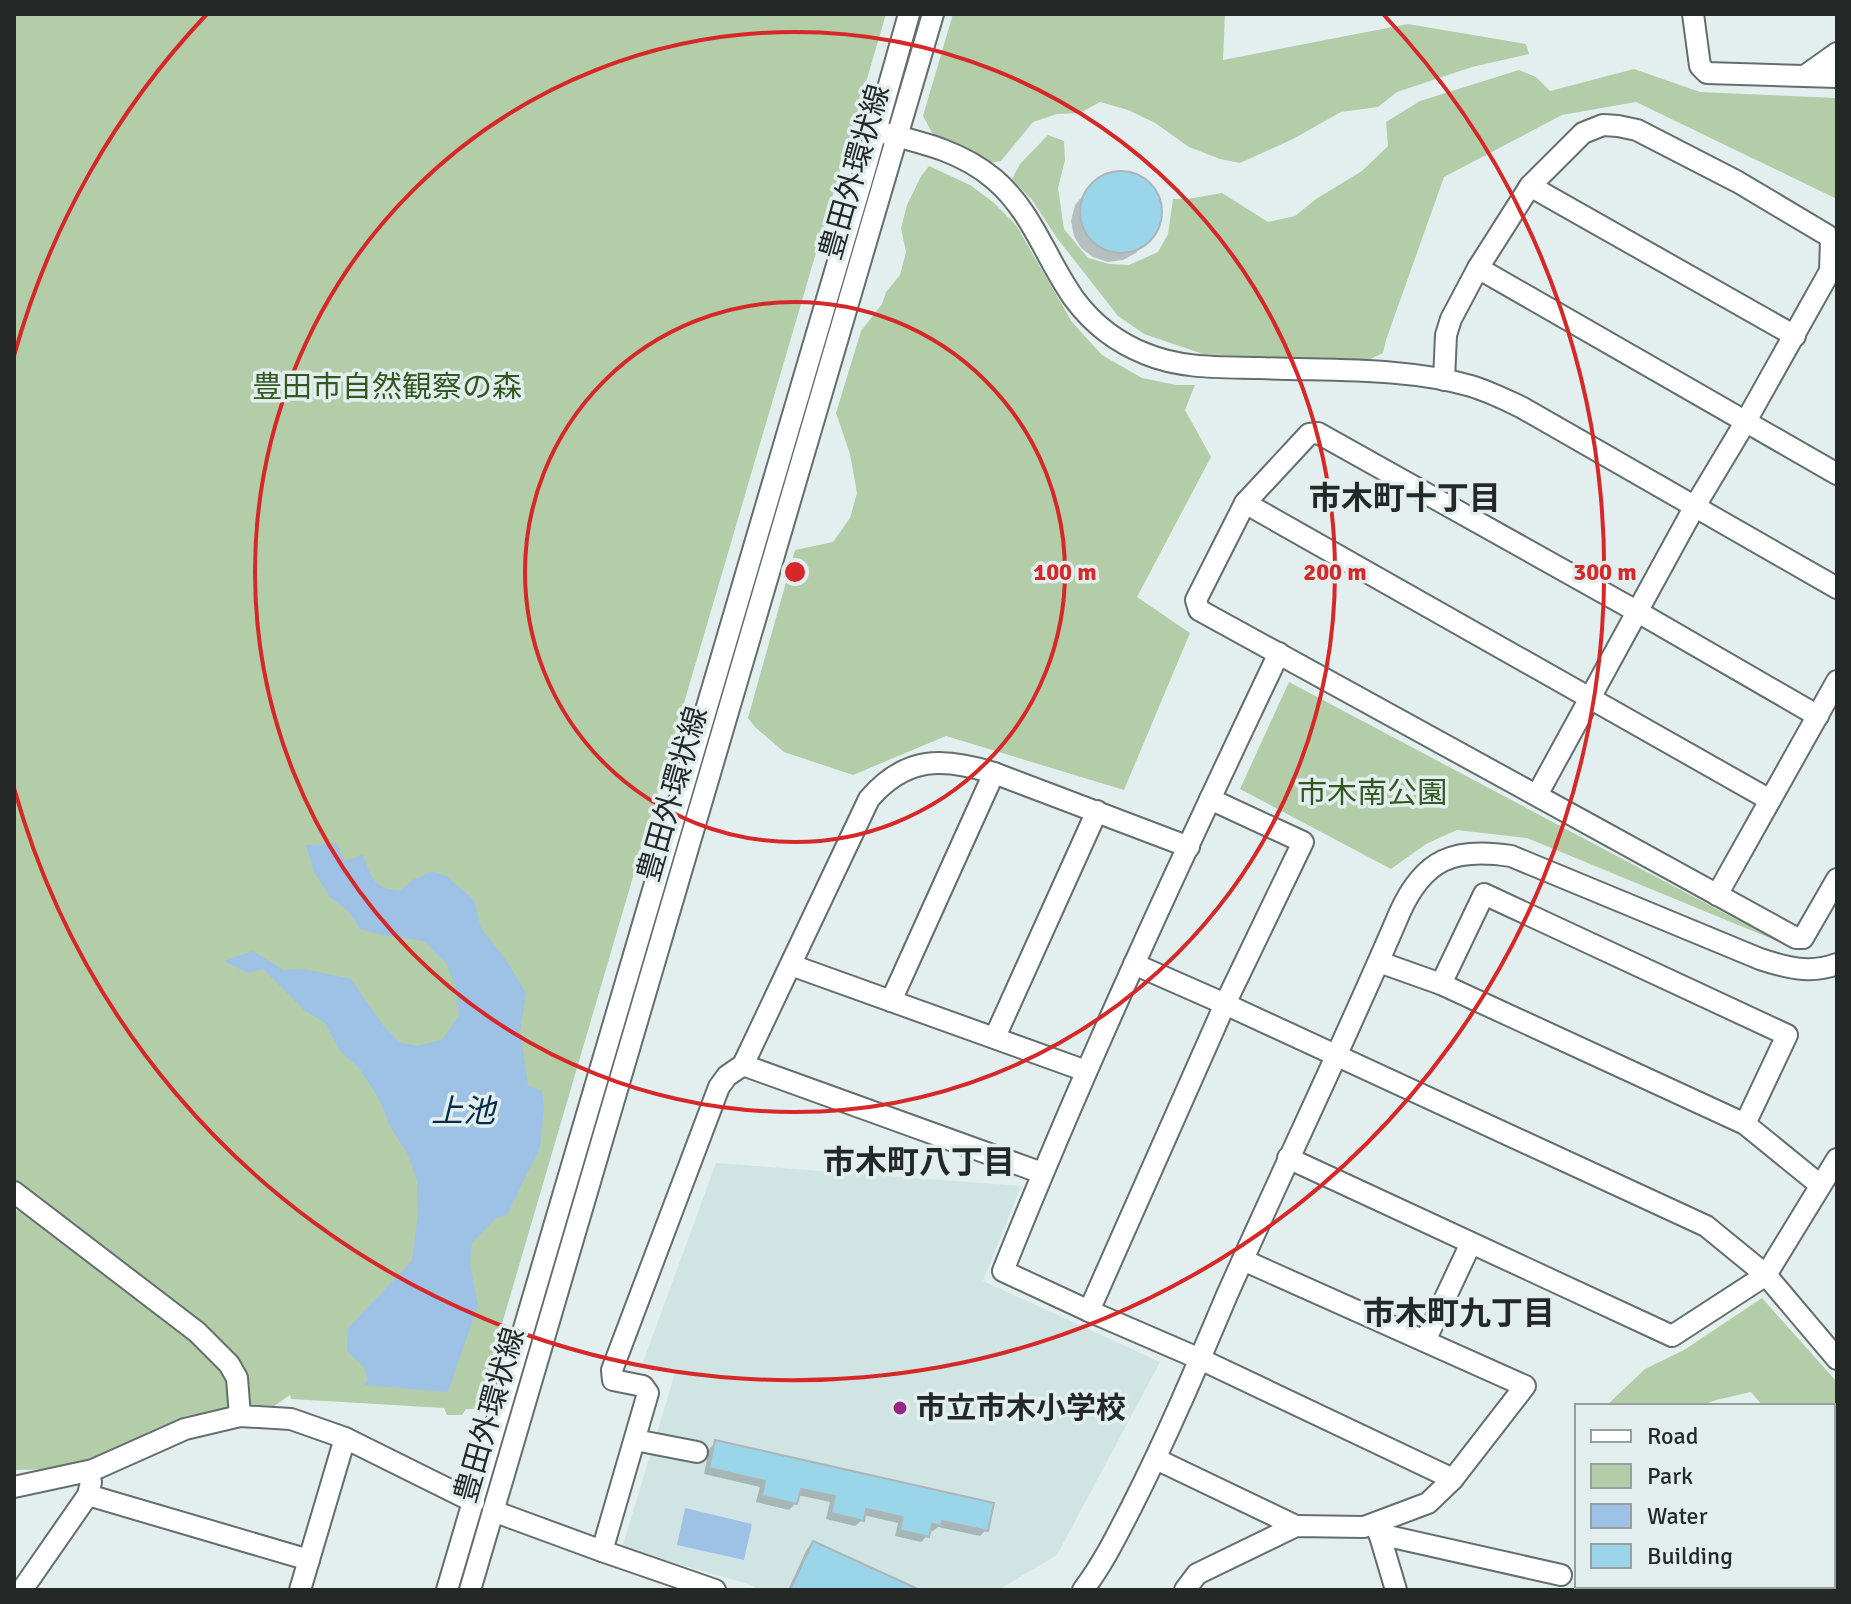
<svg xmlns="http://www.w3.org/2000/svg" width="1851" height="1604" font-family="Signika,'Noto Sans JP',sans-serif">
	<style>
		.built { fill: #d0e4e3 }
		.green { fill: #b3cda8 }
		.water { fill: #9ec1e6 }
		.shadow { fill: #0003 }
		.building { fill: #9bd5e9; stroke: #acb6b9; stroke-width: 2 }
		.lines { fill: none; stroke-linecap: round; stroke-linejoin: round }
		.minor-casing { stroke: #636e6d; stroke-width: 24 }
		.minor { stroke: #fff; stroke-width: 20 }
		.ring { fill: none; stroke: #d62828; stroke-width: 4 }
		.poi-dot { fill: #982685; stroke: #e3efee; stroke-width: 3 }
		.labels { text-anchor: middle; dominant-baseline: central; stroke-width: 7; stroke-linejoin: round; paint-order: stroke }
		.street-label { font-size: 30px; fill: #242928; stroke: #e3efee }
		.park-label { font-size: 30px; fill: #335921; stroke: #e3efee }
		.poi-label { font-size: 30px; font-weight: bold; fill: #242928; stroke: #e3efee; text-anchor: start }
		.neighbourhood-label { font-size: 32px; font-weight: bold; fill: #242928; stroke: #e3efee }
		.water-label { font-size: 32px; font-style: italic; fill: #052c4f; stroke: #e3efee }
		.centre { fill: #d62828; stroke: #e3efee; stroke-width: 4 }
		.ring-label { font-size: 24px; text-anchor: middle; font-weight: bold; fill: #d62828; stroke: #e3efee; stroke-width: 7; stroke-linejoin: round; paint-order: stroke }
	</style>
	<rect width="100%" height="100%" fill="#e3efee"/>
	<path class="built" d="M716,1163L1021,1186L983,1281L1160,1362L1057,1555L998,1590H760L748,1584L622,1548L675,1373L642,1365Z"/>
	<g class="green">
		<path d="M14,14H886L477,1409H466L462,1415H447L444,1408L291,1399L290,1395L274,1406L247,1404L243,1380L17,1185L14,1174Z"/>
		<path d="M953,14H1225L1223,60L1408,24L1526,44L1529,54L1472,67L1397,92L1378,107L1341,112L1293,139L1240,163L1220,159L1189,147L1155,123L1128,110L1100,102L1080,113L1057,114L1033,122L1001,161L988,163L979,156L936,140L923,116Z"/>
		<path d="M1634,69L1700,92L1837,98V199L1636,102L1562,115L1444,177L1386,340L1383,353L1364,362L1203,354L1144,334L1118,316L1057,238L1032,200L1012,179L1020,164L1048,135L1064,141L1065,160L1058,188L1064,229L1088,258L1109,264L1129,265L1158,252L1168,234L1173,199H1187L1222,193L1268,222L1295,216L1316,199L1362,171L1388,146L1386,122L1420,101L1519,70L1536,77L1550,91Z"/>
		<path d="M929,166L970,185L993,202L1016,225L1072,322L1102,355L1142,378L1176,385H1195L1185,410L1211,457L1137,597L1190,633L1124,790L946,736L853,775L784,752L755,727L748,718L795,550L833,542L850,518L857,493L850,454L836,413L861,331L882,304L886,292L900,275L906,252L901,228L907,205L921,176Z"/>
		<path d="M1289,682L1777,941L1527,838L1457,830L1426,844L1391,869L1240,789Z"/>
		<path d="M20,1207L225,1366L233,1408L185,1416L90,1464L64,1469L14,1470V1214Z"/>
		<path d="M1762,1298L1837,1382V1506L1833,1510V1406H1763L1751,1392L1716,1400L1700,1406H1606L1645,1369L1684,1350Z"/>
		<path d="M1590,1586H1791L1786,1590H1584Z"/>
	</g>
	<g class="water">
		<path d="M337,843L344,861L363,855C372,879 373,887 399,891L413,880L432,871L446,876L474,900L481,928L506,960L526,993L520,1031L528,1085L542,1091L544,1108L540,1147L507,1215L495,1219L472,1243L470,1265L478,1305L448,1392L364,1385L367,1380L365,1368L347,1351L348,1328L412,1261L418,1214L417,1181L407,1153L391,1128L378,1097L359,1068L340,1051L325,1023L304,1010L263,969L247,973L224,961L253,951L283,970L304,969L351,979L383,1025L399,1042L416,1046L442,1040L459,1015L456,988L446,963L424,941L382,935L360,929L349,912L330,897L314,872L306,845Z"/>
		<path d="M685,1508L752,1524L744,1560L677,1545Z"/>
	</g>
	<g class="shadow">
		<path d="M1124,172L1140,177L1152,187L1159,200L1161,216L1156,231L1136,253L1123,260L1108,262L1093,257L1081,248L1074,236L1071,221L1075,205L1094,182L1108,174Z"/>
		<path d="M716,1442L986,1530L980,1536L938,1527L933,1531L928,1530L927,1536L921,1542L895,1536L898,1523L863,1515L862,1520L855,1526L826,1519L830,1502L797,1495L796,1503L789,1510L756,1502L760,1487L704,1474L709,1449Z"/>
		<path d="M813,1543L895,1590H788L807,1549Z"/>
	</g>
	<g class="building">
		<circle cx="1121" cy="212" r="41"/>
		<path d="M715,1440L994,1503L988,1531L942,1521L941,1526L932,1524L929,1537L900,1530L903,1517L866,1509L864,1521L831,1513L835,1496L801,1489L797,1504L762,1496L765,1481L709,1468Z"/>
		<path d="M813,1541L920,1590H790Z"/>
	</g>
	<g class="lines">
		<g class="minor-casing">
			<g id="minor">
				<path d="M1693,14L1700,66L1707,73L1837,77"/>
				<path d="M1806,75L1837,53"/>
				<path d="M884,133C924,143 962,152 994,179C1033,212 1046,260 1075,300C1093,324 1118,343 1146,354C1182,369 1222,367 1260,368C1328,371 1405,367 1471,386C1488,391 1504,399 1521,407L1837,588"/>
				<path d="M1530,186L1795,336"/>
				<path d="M1478,268L1837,474"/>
				<path d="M1444,380L1446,335L1451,319L1478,268L1530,186L1583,133L1603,125L1618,126L1637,130L1738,182L1827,235L1831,240L1830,271L1746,421L1695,506L1537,795"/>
				<path d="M1245,503L1770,800"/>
				<path d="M1279,653C1182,857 1087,1061 1003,1271L1089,1311L1200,1359L1453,1479"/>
				<path d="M1818,716L1638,612L1318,433L1309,434L1245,503L1196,600L1199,610L1796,938H1803L1837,879"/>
				<path d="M1717,895L1837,681"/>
				<path d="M1379,962L1441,984L1745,1124L1820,1185"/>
				<path d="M1134,964L1225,1004L1706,1226L1766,1275L1837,1359"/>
				<path d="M791,965L1086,1071"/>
				<path d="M1441,984L1484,894L1787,1035L1745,1124"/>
				<path d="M891,1001L994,773"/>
				<path d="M995,1037L1097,811"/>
				<path d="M743,1065L1042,1173"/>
				<path d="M1288,1158L1672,1336L1766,1275L1837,1159"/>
				<path d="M14,1192L197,1332L229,1364L237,1378L240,1416"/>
				<path d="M1089,1311L1225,1004L1303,842L1210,799"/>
				<path d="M1425,1341L1471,1243"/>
				<path d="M635,1440L697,1452"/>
				<path d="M1156,1459L1296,1526"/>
				<path d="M14,1487L93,1470L185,1429L240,1416L291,1419L345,1438L474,1502"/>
				<path d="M88,1495L309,1560"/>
				<path d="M493,1511L602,1551L715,1590"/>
				<path d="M1833,1523L1837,1520"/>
				<path d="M1377,1526L1396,1590"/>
				<path d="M1379,1534L1561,1575"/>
				<path d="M1833,1544L1837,1549"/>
				<path d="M602,1551L648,1393L643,1386L613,1380L612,1370L719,1087L727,1076L743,1065L869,799C906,756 943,757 994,773L1189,847"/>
				<path d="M22,1590L88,1495L91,1482"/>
				<path d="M300,1590L345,1438"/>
				<path d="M447,1590L865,170L909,14"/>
				<path d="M470,1590L933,14"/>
				<path d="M1083,1590C1103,1564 1117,1535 1132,1506C1167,1437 1197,1366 1227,1295C1284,1167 1345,1041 1400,912C1424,859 1454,847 1511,856L1760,959C1787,968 1810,974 1837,964"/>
				<path d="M1185,1590L1197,1574L1296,1526L1364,1527L1428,1503L1453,1479L1525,1386L1243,1260"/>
			</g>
		</g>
		<use href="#minor" class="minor"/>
	</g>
	<g class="ring">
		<circle cx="795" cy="572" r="270"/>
		<circle cx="795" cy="572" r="540"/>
		<path d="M14 356A810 810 0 0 1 207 14M1383 14A810 810 0 1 1 14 788"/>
	</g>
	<circle class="poi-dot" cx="900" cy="1408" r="8"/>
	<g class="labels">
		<g class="street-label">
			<text transform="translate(855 172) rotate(-74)">豊田外環状線</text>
			<text transform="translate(673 794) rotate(-74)">豊田外環状線</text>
			<text transform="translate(490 1415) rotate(-74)">豊田外環状線</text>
		</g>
		<g class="park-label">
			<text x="387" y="387">豊田市自然観察の森</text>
			<text x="1372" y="793">市木南公園</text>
		</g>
		<g class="poi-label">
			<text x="916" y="1408">市立市木小学校</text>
		</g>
		<g class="neighbourhood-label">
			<text x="1405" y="498">市木町十丁目</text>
			<text x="919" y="1162">市木町八丁目</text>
			<text x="1459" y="1313">市木町九丁目</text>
		</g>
		<g class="water-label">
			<text x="463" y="1111">上池</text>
		</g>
	</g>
	<circle cx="795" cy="572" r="12" class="centre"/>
	<g class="ring-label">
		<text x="1065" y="580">100 m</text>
		<text x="1335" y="580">200 m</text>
		<text x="1605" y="580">300 m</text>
	</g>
	<rect width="1851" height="1604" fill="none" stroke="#242928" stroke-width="32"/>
	<rect x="1575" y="1404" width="260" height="184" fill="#e3efee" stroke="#97a09f" stroke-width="2"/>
	<rect x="1591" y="1430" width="40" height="12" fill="#ffffff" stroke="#97a09f" stroke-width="2"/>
	<text x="1647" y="1444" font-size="24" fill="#242928">Road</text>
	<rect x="1591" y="1464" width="40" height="24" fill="#b3cda8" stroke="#97a09f" stroke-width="2"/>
	<text x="1647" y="1484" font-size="24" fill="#242928">Park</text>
	<rect x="1591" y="1504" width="40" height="24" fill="#9ec1e6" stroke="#97a09f" stroke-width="2"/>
	<text x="1647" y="1524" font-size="24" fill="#242928">Water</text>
	<rect x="1591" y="1544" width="40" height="24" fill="#9bd5e9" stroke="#97a09f" stroke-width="2"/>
	<text x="1647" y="1564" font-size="24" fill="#242928">Building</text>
</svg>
